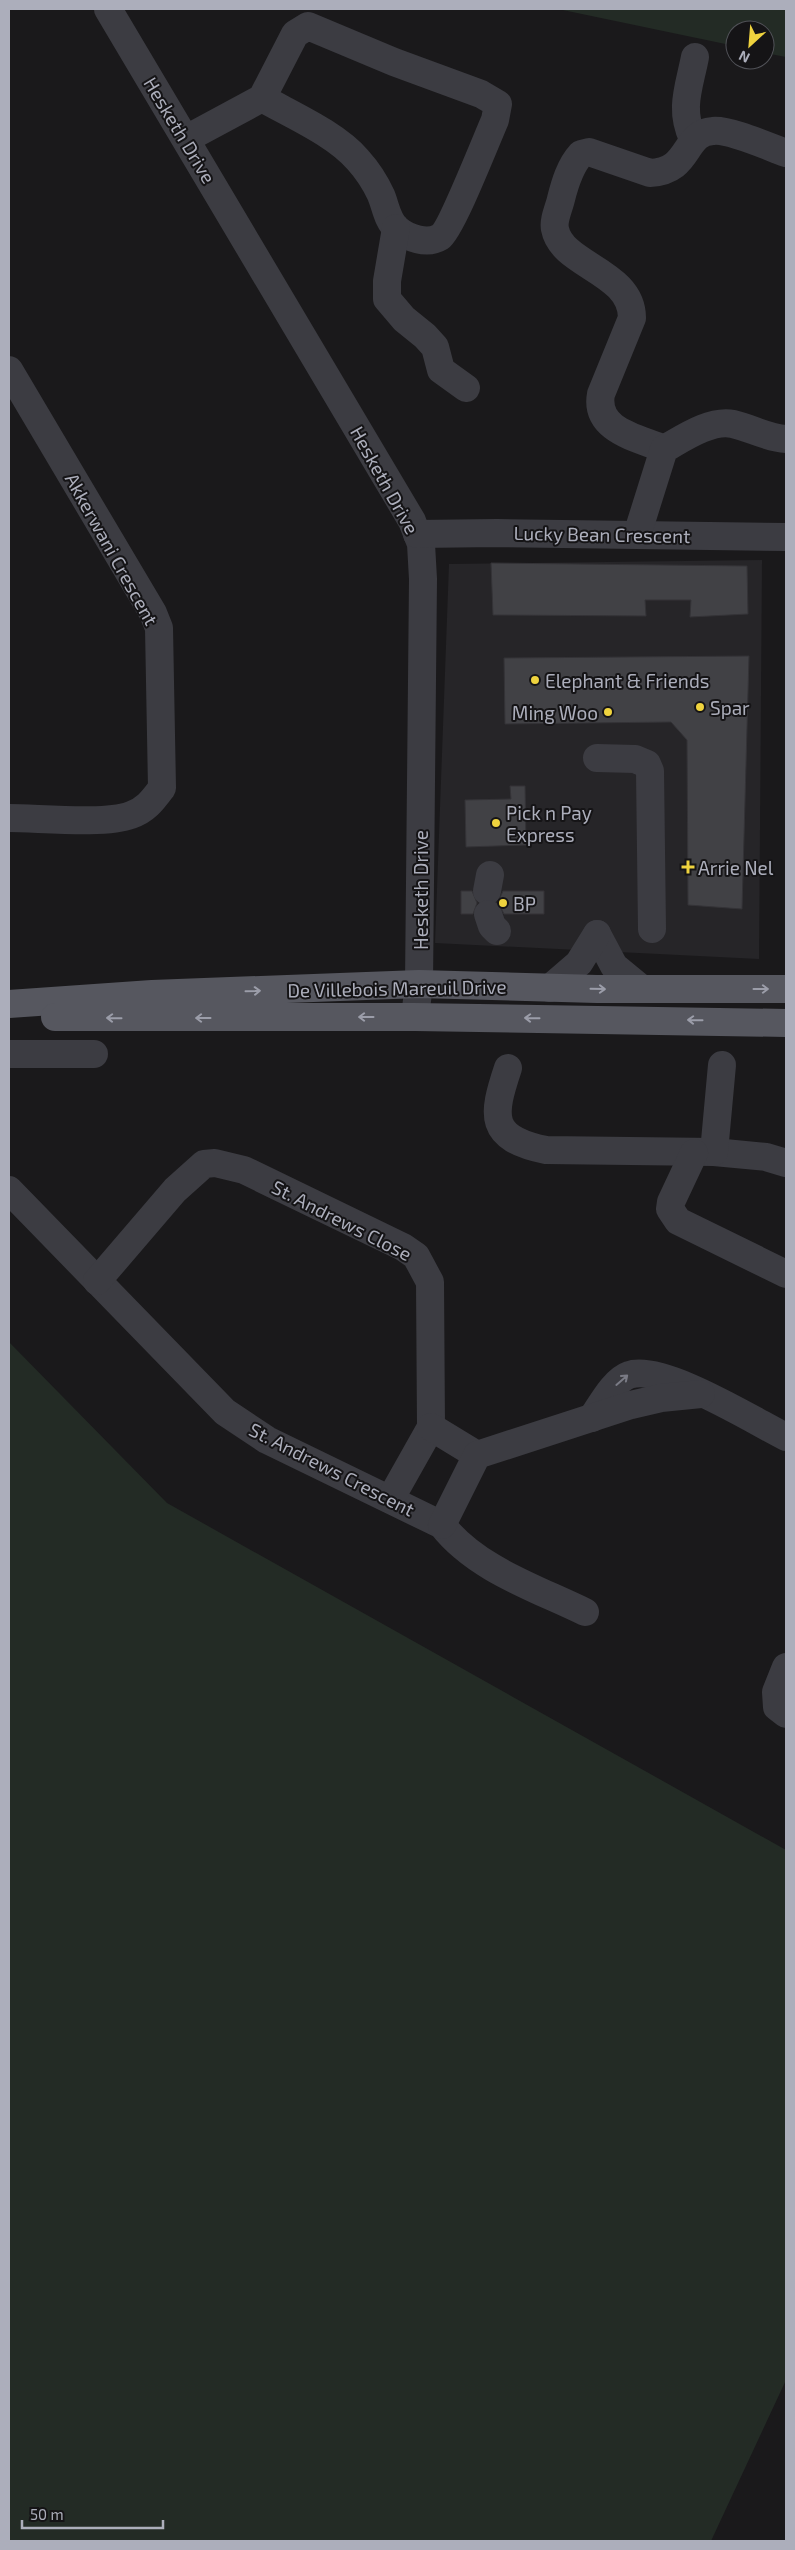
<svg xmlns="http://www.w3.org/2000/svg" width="795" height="2550" font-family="'Exo 2',sans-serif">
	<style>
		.built { fill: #262528 }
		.green { fill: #232b25 }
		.building { fill: #414145; stroke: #343337 }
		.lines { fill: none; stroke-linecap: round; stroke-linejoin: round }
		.minor { stroke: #3c3c42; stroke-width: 28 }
		.major { stroke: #56575f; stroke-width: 28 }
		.oneway { stroke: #9b9da9 }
		.oneway2 { stroke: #7a7b85 }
		.poi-dot { fill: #efd33e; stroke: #151416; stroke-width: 2 }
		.labels { text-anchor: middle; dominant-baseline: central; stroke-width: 4; stroke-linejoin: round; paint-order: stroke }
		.street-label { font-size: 19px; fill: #acaebb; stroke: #151416 }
		.poi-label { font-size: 19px; fill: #acaebb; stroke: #151416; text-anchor: start }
	</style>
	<rect width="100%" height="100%" fill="#1a191b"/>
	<path class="built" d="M762,560L759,959L435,943L449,564Z"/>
	<g class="green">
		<path d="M558,9H786V57L765,53V30H735V46Z"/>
		<path d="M9,1342L167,1503L786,1850V2380L711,2541H9Z"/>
	</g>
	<g class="building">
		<path d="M491,563L747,566L748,614L690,617L691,600H645L646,616L493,615Z"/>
		<path d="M749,656L742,909L688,905L687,740L671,722L505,724L504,658Z"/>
		<path d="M510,786H525L526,845L466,847L465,800L511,799Z"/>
		<path d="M461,891H472L477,903L473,914H461Z"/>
		<path d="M503,891H544V914H504L498,902Z"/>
	</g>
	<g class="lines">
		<g class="minor">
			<path d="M108,9L412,521L421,544L423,579L419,984L415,1017"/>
			<path d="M186,139L262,98L295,34L308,26L394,62L481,94L498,104L495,120C487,138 451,230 440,237C427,245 408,238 397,229C387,220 386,207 381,195C375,182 367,170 358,160C336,134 292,115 262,98"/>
			<path d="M693,139C679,109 689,88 695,57"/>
			<path d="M396,228L387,281V299L404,319L425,336L435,347L441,370L466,388"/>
			<path d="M9,370L153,613L159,628L162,788C153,800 146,810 131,815C105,825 39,818 9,818"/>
			<path d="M664,449C639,438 594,431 601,394L632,318C632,271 562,266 555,229C553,220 559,208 561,199C565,183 570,166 581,154L589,152L650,173C692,171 682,133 713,131C729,129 769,147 786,153"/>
			<path d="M417,534L497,533L786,537"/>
			<path d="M637,535L664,449C682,439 711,419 733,424C751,428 767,438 786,439"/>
			<path d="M597,758L635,759L647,764L650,771L652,929"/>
			<path d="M487,891L490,875"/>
			<path d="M488,914L492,926L497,931"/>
			<path d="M597,934L614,966L642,989"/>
			<path d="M550,988L579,963L597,934"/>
			<path d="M9,1054H94"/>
			<path d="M508,1068C492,1116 488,1138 546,1150L714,1152L766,1157L786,1163"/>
			<path d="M714,1152L722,1065"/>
			<path d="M694,1153L671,1202L670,1209L678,1221L786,1274"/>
			<path d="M9,1190L225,1412L267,1440L442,1525C476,1569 536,1588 585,1612"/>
			<path d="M97,1281L175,1190L204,1164L215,1163L244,1170L403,1247L416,1256L430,1282L431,1427L391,1498"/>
			<path d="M592,1418C601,1405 614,1380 629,1375C661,1363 754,1421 786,1437"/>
			<path d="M431,1427L477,1455"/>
			<path d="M442,1525L477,1455L631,1405L661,1398L701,1394"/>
			<path d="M786,1667L776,1692L777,1707L786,1714"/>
		</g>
		<g class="major">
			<path d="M9,1004L152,994L419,984L597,989H786"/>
			<path d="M55,1017H415L786,1023"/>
		</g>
	</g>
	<defs><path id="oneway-shaft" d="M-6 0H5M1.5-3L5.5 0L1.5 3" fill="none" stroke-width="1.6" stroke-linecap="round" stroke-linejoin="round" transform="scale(1.25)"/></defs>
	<g class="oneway">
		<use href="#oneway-shaft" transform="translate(598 989) rotate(1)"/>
		<use href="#oneway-shaft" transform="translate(761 989)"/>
		<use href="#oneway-shaft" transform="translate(253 991) rotate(-2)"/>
		<use href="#oneway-shaft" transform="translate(366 1017) rotate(180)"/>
		<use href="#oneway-shaft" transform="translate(114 1018) rotate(-179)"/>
		<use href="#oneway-shaft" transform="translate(203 1018) rotate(180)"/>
		<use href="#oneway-shaft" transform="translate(532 1018) rotate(-179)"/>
		<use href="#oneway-shaft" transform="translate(695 1020) rotate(-179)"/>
	</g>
	<use class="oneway2" href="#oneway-shaft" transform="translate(622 1380) rotate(-41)"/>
	<g class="poi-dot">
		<circle cx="535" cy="680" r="5"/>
		<circle cx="700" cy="707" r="5"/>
		<circle cx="608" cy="712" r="5"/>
		<circle cx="496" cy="823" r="5"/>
		<path d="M685.5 859.5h5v5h5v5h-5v5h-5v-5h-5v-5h5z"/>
		<circle cx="503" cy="903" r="5"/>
	</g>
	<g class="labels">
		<g class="street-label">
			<text transform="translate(180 130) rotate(59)">Hesketh Drive</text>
			<text transform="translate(385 480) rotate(61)">Hesketh Drive</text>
			<text transform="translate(602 534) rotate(1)">Lucky Bean Crescent</text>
			<text transform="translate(112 549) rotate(61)">Akkerwani Crescent</text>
			<text transform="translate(420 890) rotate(-90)">Hesketh Drive</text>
			<text transform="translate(397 988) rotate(-1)">De Villebois Mareuil Drive</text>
			<text transform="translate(342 1220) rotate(27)">St. Andrews Close</text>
			<text transform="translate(332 1469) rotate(27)">St. Andrews Crescent</text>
		</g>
		<g class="poi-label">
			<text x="545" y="680">Elephant &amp; Friends</text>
			<text x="710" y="707">Spar</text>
			<text x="598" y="712" text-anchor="end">Ming Woo</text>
			<text x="506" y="812">Pick n Pay<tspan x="506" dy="22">Express</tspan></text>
			<text x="698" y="867">Arrie Nel</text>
			<text x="513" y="903">BP</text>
		</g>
	</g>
	<rect width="795" height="2550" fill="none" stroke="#acaebb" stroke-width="20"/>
	<g transform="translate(750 45) rotate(206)"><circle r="24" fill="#151416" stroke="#515258"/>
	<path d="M0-4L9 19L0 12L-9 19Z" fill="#efd33e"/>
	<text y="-8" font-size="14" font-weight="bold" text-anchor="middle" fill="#acaebb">N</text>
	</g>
	<path d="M22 2520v8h141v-8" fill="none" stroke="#acaebb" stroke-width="2.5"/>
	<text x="30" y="2520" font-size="15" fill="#acaebb" stroke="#151416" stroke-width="4" paint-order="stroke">50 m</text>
</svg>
